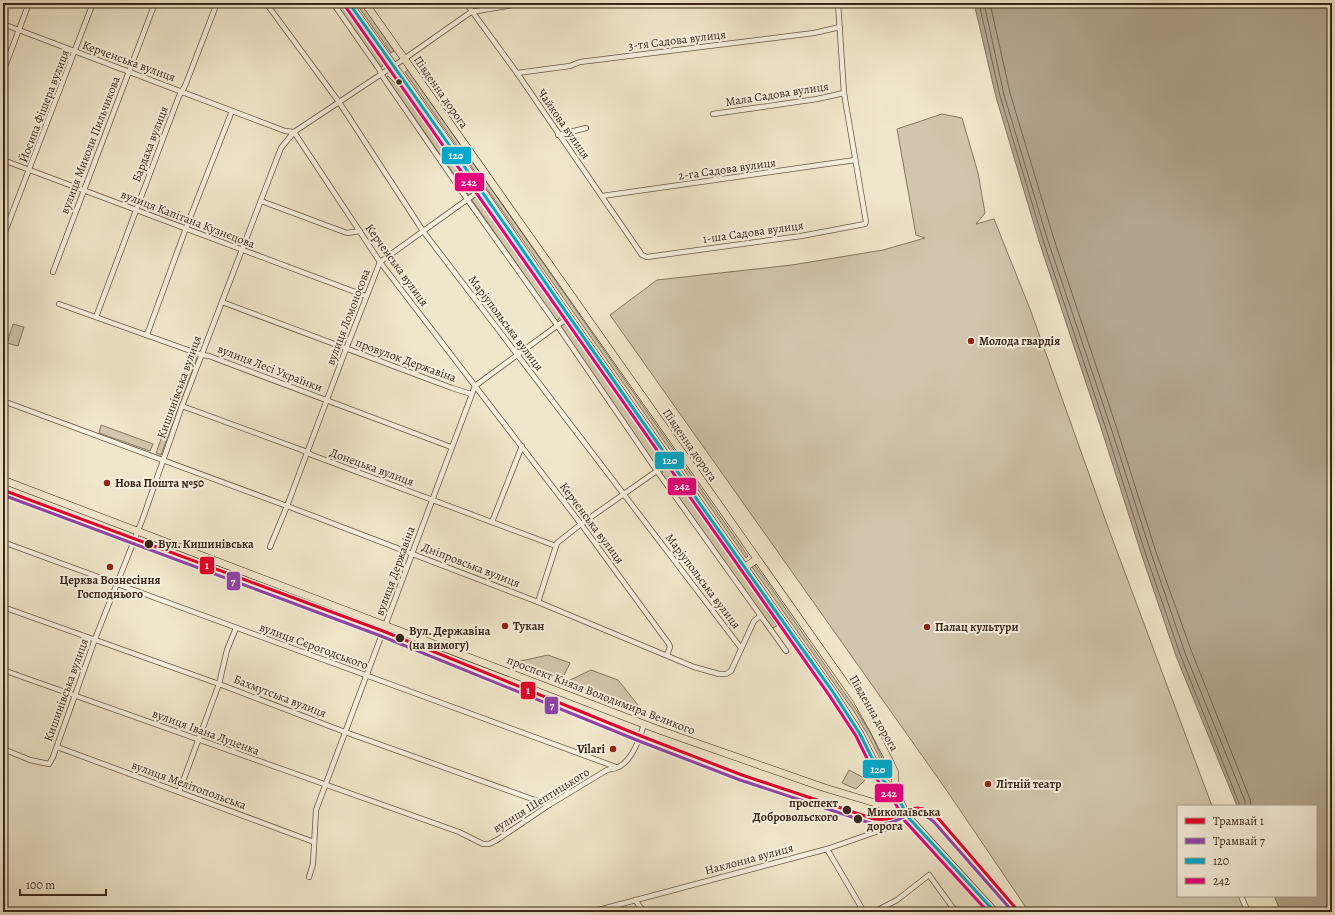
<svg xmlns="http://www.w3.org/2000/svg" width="1335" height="915" font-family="Alegreya,serif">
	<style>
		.green { fill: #d1c6ad; stroke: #857662 }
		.water { fill: #b2a58e; stroke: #82735f }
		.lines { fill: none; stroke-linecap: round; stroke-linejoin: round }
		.shore { stroke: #766653; stroke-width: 1 }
		.street-casing { stroke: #675745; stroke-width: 6 }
		.primary-casing { stroke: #392718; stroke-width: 8 }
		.street { stroke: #f5efdd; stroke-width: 4.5 }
		.primary { stroke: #f0e6cb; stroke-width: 7 }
		.bus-1-casing { stroke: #f5efdd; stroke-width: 6 }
		.bus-2-casing { stroke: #f5efdd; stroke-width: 6 }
		.bus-1 { stroke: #00a9ce; stroke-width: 3 }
		.bus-2 { stroke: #e5007d; stroke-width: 3 }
		.tram-1-casing { stroke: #f5efdd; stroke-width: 6 }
		.tram-2-casing { stroke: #f5efdd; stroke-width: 6 }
		.tram-1 { stroke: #e4002b; stroke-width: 3 }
		.tram-2 { stroke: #8e44ad; stroke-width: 3 }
		.bus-dot { fill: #392718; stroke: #f5efdd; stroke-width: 1.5 }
		.poi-dot { fill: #8f2418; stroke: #f5efdd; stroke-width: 1.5 }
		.labels { text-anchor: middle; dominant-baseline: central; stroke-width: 4; stroke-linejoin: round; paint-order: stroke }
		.street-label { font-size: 12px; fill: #392718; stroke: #f5efdd }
		.poi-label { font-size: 12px; font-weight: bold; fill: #392718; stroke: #f5efdd; text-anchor: start }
		.stop-label { font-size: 12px; font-weight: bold; fill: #392718; stroke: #f5efdd; text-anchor: start }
		.line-badge { stroke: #f5efdd; stroke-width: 1.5 }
		.badge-label { font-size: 11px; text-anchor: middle; font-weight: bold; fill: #fff }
	</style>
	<rect width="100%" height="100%" fill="#f0e6cb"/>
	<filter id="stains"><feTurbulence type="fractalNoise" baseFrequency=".005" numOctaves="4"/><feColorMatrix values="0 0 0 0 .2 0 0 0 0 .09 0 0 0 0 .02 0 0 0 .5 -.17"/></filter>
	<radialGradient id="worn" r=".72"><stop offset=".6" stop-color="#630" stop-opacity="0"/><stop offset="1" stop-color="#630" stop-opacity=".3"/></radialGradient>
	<g class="green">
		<path d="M335,3H343L384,61L382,67L380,66Z"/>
		<path d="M356,3H361L394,51L391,53Z"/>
		<path d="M408,70L748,556L746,558L405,72Z"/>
		<path d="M388,76L407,95L562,315L558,320H556L386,77Z"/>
		<path d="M942,114L962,118L978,173L985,213L976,224L994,219L1030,309L1109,530L1212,806H1178V896H1241L1249,912H1029L945,788L610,315L657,280L792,265L883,250L925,238L916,235L897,129Z"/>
		<path d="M13,324L24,327L18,346L7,343Z"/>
		<path d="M563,324H568L663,460L661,466L657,467L560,327Z"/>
		<path d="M191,356L197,358L161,455L156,453Z"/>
		<path d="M101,425L153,444L150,451L99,433Z"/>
		<path d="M665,468L670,469L767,608V612L777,626L772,628L662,474L663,470Z"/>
		<path d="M755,565L857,711L872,736L884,762L882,763L869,737L855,713L752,567Z"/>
		<path d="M548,655L570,663L564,675H551L516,662Z"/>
		<path d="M591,670L618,680L642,710L566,682Z"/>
		<path d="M849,770L866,779L856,789L842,783Z"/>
	</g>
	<path class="water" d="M974,3H1332V912H1281L1274,896H1316V806H1237L1176,656L1142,556L1102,431L1039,241L996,97Z"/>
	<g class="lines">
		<g class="shore">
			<path d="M979,3L1000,96L1043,240L1106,429L1146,555L1180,654L1240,806"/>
			<path d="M984,3L1004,95L1047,238L1111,428L1151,553L1185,653L1245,801V806"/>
			<path d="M990,3L1010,93L1053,236L1116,426L1156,552L1191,650L1250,799L1251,806"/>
		</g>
		<g class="street-casing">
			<g id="street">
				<path d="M266,3L339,102L423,231L741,648"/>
				<path d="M333,3L379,69L383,77L467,199L557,325L657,471L786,651"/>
				<path d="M466,3L517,73L642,255L647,257L801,236L865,224L866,222L844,93L838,3"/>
				<path d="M3,24L285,131L294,132L380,262L581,524L669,644L670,647L667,655"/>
				<path d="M3,72L29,3"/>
				<path d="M517,73L570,66L580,62L814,33L840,27"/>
				<path d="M713,114L817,99L844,93"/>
				<path d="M558,135L586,128"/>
				<path d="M3,160L366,296"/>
				<path d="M602,196L855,160"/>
				<path d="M261,201L347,233L360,231"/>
				<path d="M3,237L93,3"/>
				<path d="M53,272L155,3"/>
				<path d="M222,302L452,388L471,394"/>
				<path d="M59,304L202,355L209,356L451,447"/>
				<path d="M96,317L179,96L185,86L217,3"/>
				<path d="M146,335L148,332L186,228L232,111"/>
				<path d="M3,401L287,506L538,602L694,667L719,674H726L731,671L754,621L760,616"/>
				<path d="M182,406L302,450L312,455L556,546"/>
				<path d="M492,522L522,446"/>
				<path d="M3,542L616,767"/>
				<path d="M270,547L287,506L346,349L380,262L482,189"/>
				<path d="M538,602L557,543L581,524L671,461"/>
				<path d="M3,607L219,684L345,732L549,805"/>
				<path d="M3,670L459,832L483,844H489L497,840L549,805L607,770C610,769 613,769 616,768C631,763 640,738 644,724"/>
				<path d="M57,747L314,842"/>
				<path d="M3,749L30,760L49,764L53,757L95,639L143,518L182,406L281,148L294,132L404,59L471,12L524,3"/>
				<path d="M179,792L219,684L227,650L236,628"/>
				<path d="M827,849L864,912"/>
				<path d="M309,877L313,864L316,810L475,386L569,317"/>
				<path d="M1241,896L1248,912"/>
				<path d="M635,900L644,912"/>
				<path d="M591,912L827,849L910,820"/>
				<path d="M874,912L897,900L929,875L956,912"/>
			</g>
		</g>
		<g class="primary-casing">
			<g id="primary">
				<path d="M349,3L480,187L569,317L788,629L833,692L860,734L883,780L895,792L908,817L995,912"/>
				<path d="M365,3L856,699L873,729L891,764L895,773V792"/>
				<path d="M3,480L662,731L825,788L882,805L903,809"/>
				<path d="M744,568L757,559"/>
			</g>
		</g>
		<use href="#street" class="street"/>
		<use href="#primary" class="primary"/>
		<g class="bus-1-casing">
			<path id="bus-1" d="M349,3C512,232 670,464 833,692L860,734L883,780L895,792L908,817L995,912"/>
		</g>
		<g class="bus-2-casing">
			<path id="bus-2" d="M345,6C508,235 666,466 829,695L856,736L879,783L891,795L904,820L988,912"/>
		</g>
		<use href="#bus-1" class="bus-1"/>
		<use href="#bus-2" class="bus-2"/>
		<g class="tram-1-casing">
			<path id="tram-1" d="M3,490L383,631L641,736L742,775L874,819C878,819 883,820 887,819C911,813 913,798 938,818L1019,912"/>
		</g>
		<g class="tram-2-casing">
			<path id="tram-2" d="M3,495L381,636L639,741L740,780L873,824C878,824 884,825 889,823C909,817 914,805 934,822L1013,912"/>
		</g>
		<use href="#tram-1" class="tram-1"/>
		<use href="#tram-2" class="tram-2"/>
	</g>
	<g class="bus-dot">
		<circle cx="399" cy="82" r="3.5"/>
		<circle cx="149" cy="544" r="5"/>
		<circle cx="400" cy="638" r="5"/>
		<circle cx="847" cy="810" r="5"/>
		<circle cx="858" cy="819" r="5"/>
	</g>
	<g class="poi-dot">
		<circle cx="971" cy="341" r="4"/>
		<circle cx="107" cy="483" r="4"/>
		<circle cx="110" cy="567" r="4"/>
		<circle cx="505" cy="626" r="4"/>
		<circle cx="927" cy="627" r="4"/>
		<circle cx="613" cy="749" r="4"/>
		<circle cx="988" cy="784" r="4"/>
	</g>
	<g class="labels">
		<g class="street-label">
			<text transform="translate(677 40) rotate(-7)">3-тя Садова вулиця</text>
			<text transform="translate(129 61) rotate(20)">Керченська вулиця</text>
			<text transform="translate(441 92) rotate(55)">Південна дорога</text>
			<text transform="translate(777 94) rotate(-9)">Мала Садова вулиця</text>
			<text transform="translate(44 106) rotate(-69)">Йосипа Фішера вулиця</text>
			<text transform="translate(564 124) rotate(55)">Чайкова вулиця</text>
			<text transform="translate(150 144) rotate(-69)">Бардаха вулиця</text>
			<text transform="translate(90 145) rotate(-69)">вулиця Миколи Пильчикова</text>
			<text transform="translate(727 169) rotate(-8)">2-га Садова вулиця</text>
			<text transform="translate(188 219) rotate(21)">вулиця Капітана Кузнєцова</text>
			<text transform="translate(753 232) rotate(-8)">1-ша Садова вулиця</text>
			<text transform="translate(397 265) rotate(54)">Керченська вулиця</text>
			<text transform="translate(348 317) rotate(-69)">вулиця Ломоносова</text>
			<text transform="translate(506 323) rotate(53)">Маріупольська вулиця</text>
			<text transform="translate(406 360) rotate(20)">провулок Державіна</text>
			<text transform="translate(270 368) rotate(21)">вулиця Лесі Українки</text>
			<text transform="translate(179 387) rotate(-70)">Кишинівська вулиця</text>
			<text transform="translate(690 445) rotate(55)">Південна дорога</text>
			<text transform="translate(372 467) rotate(20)">Донецька вулиця</text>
			<text transform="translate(592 523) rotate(53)">Керченська вулиця</text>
			<text transform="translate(471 565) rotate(21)">Дніпровська вулиця</text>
			<text transform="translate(395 571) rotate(-70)">вулиця Державіна</text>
			<text transform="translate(703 581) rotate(53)">Маріупольська вулиця</text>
			<text transform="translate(314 646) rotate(20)">вулиця Сєрогодського</text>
			<text transform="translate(66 690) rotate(-70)">Кишинівська вулиця</text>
			<text transform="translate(601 695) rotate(21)">проспект Князя Володимира Великого</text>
			<text transform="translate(280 696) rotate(21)">Бахмутська вулиця</text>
			<text transform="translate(874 713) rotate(60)">Південна дорога</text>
			<text transform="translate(206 732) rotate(20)">вулиця Івана Луценка</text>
			<text transform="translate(189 785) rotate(20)">вулиця Мелітопольська</text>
			<text transform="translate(541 800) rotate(-32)">вулиця Шептицького</text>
			<text transform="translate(749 859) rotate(-15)">Наклонна вулиця</text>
		</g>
		<g class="poi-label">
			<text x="979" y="341">Молода гвардія</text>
			<text x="115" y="483">Нова Пошта №50</text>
			<text x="110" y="580" text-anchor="middle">Церква Вознесіння<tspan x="110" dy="14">Господнього</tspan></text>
			<text x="513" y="626">Тукан</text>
			<text x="935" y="627">Палац культури</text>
			<text x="605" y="749" text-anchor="end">Vilari</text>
			<text x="996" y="784">Літній театр</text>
		</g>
		<g class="stop-label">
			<text x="158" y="544">Вул. Кишинівська</text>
			<text x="409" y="631">Вул. Державіна<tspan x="409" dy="14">(на вимогу)</tspan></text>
			<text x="838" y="803" text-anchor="end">проспект<tspan x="838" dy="14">Добровольского</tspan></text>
			<text x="867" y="812">Миколаївська<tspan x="867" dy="14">дорога</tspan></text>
		</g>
	</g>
	<g class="line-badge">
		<rect x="441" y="146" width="31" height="19" rx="4" fill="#00a9ce"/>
		<rect x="454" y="172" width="31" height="20" rx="4" fill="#e5007d"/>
		<rect x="654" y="451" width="31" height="19" rx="4" fill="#00a9ce"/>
		<rect x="667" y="477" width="30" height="19" rx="4" fill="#e5007d"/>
		<rect x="199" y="556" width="16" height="19" rx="4" fill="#e4002b"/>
		<rect x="226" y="571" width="15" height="20" rx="4" fill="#8e44ad"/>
		<rect x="520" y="681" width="16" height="19" rx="4" fill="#e4002b"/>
		<rect x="544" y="696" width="15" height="19" rx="4" fill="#8e44ad"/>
		<rect x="862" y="759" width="31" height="20" rx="4" fill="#00a9ce"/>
		<rect x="874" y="783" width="30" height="20" rx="4" fill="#e5007d"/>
	</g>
	<g class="badge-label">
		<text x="456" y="159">120</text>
		<text x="469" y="186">242</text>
		<text x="670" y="464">120</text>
		<text x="682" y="490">242</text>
		<text x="207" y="569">1</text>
		<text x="233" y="585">7</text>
		<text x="528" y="694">1</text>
		<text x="552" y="709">7</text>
		<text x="878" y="773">120</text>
		<text x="889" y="797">242</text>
	</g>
	<rect width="1335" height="915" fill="none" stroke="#f0e6cb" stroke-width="16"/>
	<rect x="4" y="4" width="1327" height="907" fill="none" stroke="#392718" stroke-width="2"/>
	<rect x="8" y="8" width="1319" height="899" fill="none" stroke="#392718"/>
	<rect x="1177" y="805" width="140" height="92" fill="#f5efdd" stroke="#aa9f8e"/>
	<rect x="1185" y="818" width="20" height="6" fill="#e4002b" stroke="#aa9f8e"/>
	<text x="1213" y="825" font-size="12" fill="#392718">Трамвай 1</text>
	<rect x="1185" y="838" width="20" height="6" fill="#8e44ad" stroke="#aa9f8e"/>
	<text x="1213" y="845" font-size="12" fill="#392718">Трамвай 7</text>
	<rect x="1185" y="858" width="20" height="6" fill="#00a9ce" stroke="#aa9f8e"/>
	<text x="1213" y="865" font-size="12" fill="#392718">120</text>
	<rect x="1185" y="878" width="20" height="6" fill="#e5007d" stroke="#aa9f8e"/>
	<text x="1213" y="885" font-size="12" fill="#392718">242</text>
	<path d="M20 889v6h86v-6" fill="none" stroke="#392718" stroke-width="2"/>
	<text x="26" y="889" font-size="12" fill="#392718" stroke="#f5efdd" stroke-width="3" paint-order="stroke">100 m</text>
	<rect width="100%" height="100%" filter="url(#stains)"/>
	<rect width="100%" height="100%" fill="url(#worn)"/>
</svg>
